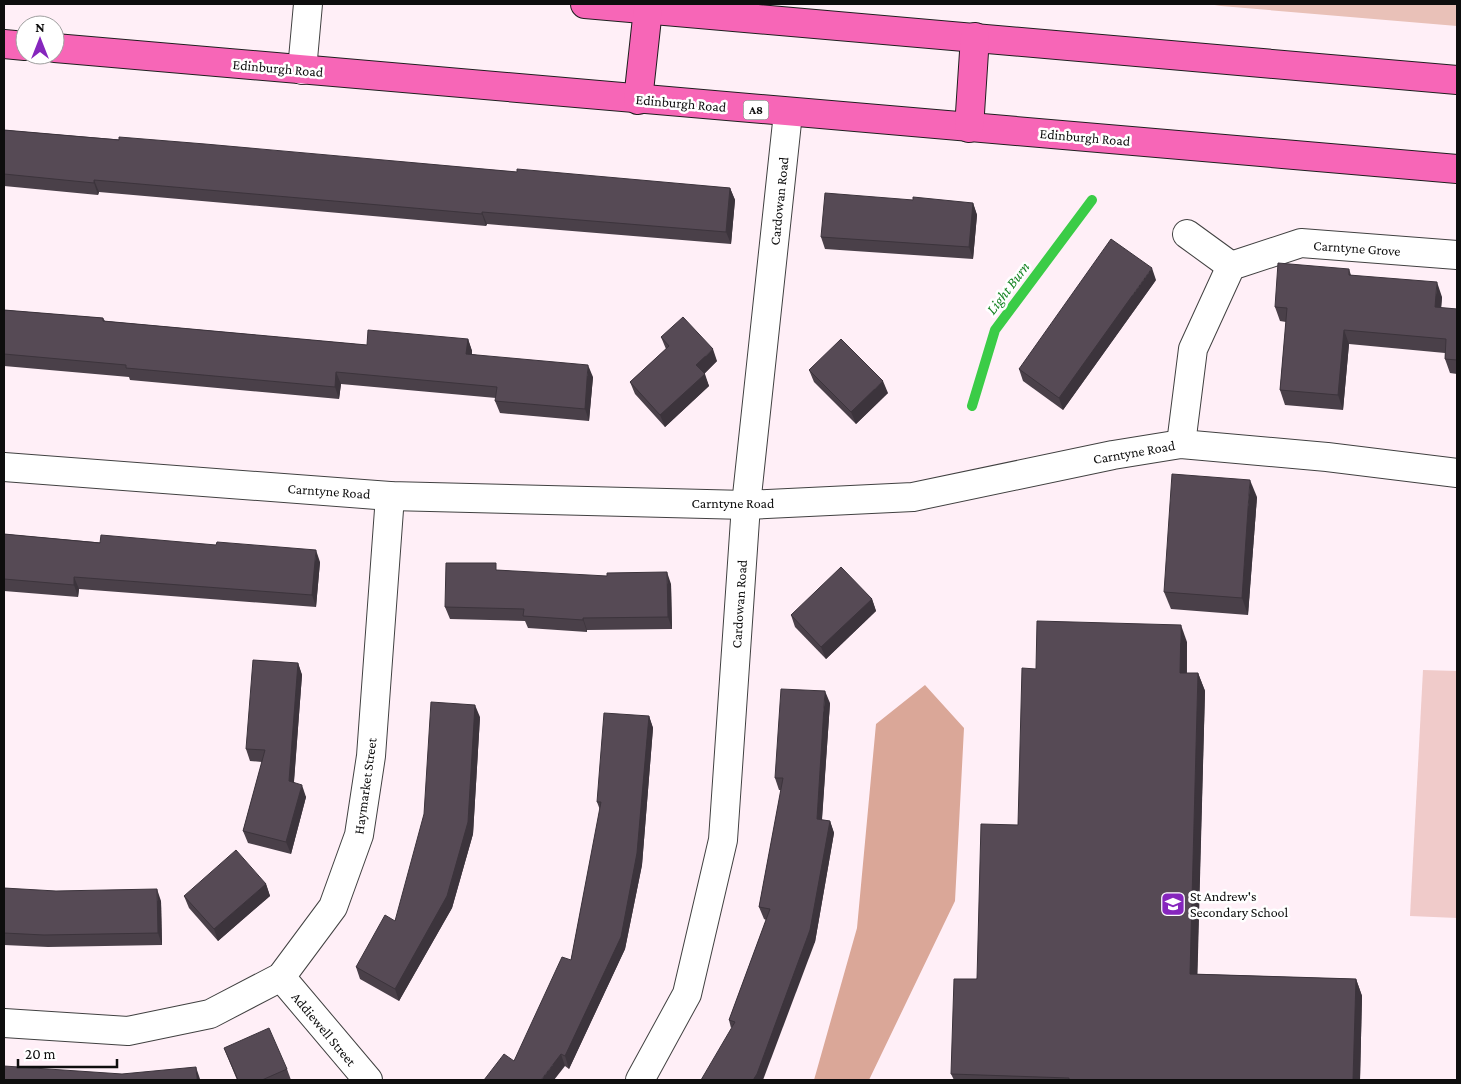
<svg xmlns="http://www.w3.org/2000/svg" width="1461" height="1084" font-family="'Crimson Pro',serif">
	<style>
		.green { fill: #e9c1b8 }
		.forest { fill: #daa798 }
		.pitch { fill: #f0cbca }
		.lines { fill: none; stroke-linecap: round; stroke-linejoin: round }
		.stream { stroke: #3bcc47; stroke-width: 10 }
		.minor-casing { stroke: #414141; stroke-width: 30 }
		.tertiary-casing { stroke: #414141; stroke-width: 30 }
		.primary-casing { stroke: #1f1f1f; stroke-width: 30 }
		.minor { stroke: #fff; stroke-width: 28 }
		.tertiary { stroke: #fff; stroke-width: 28 }
		.primary { stroke: #f766b7; stroke-width: 28 }
		.wall { fill: #4a4049 }
		.shaded-wall { fill: #3c343c }
		.building { fill: #564a55; stroke: #3c343c }
		.labels { text-anchor: middle; dominant-baseline: central; stroke-width: 5; stroke-linejoin: round; paint-order: stroke }
		.shield { fill: #fff; stroke: #565656; stroke-width: 1 }
		.shield-label { font-size: 12px; font-weight: bold; fill: #0e0e0e }
		.street-label { font-size: 14px; fill: #0e0e0e; stroke: #fff }
		.poi-label { font-size: 14px; fill: #0e0e0e; stroke: #fff; text-anchor: start }
		.water-label { font-size: 15px; font-style: italic; fill: #168323; stroke: #fff }
	</style>
	<rect width="100%" height="100%" fill="#ffeff7"/>
	<path class="green" d="M1208,4H1457V26L1221,6Z"/>
	<path class="forest" d="M925,685L964,728L955,901L869,1080H814L857,928L876,724Z"/>
	<path class="pitch" d="M1423,670L1457,671V918L1410,916Z"/>
	<g class="lines">
		<path class="stream" d="M972,406L995,330L1092,200"/>
		<g class="minor-casing">
			<g id="minor">
				<path d="M302,70L308,4"/>
				<path d="M1187,234L1231,266"/>
				<path d="M1181,444L1193,349L1231,266L1301,243L1457,255"/>
				<path d="M281,977L368,1080"/>
				<path d="M4,1023L128,1031L210,1014L281,977L333,907L359,835L371,756L390,496"/>
				<path d="M640,1080L687,994L723,840L746,505L788,113"/>
			</g>
		</g>
		<g class="tertiary-casing">
			<path id="tertiary" d="M4,467L390,496L746,505L913,497L1113,455L1181,444L1327,457L1457,473"/>
		</g>
		<g class="primary-casing">
			<g id="primary">
				<path d="M585,4L1457,80"/>
				<path d="M4,44L25,46"/>
				<path d="M55,48L1457,169"/>
				<path d="M638,100L648,9"/>
				<path d="M969,128L975,37"/>
			</g>
		</g>
		<use href="#minor" class="minor"/>
		<use href="#tertiary" class="tertiary"/>
		<use href="#primary" class="primary"/>
	</g>
	<g class="wall">
		<path d="M4,130L517,172L730,188L735,200L731,244L487,224L486,226L99,192L98,195L4,186Z"/>
		<path d="M973,203L977,215L973,259L825,249L821,237Z"/>
		<path d="M1349,269L1351,275L1442,297L1441,308L1457,309V374L1450,373L1445,359V353L1349,344L1343,410L1285,405L1280,390L1286,322L1280,321L1275,307Z"/>
		<path d="M1156,280L1063,410L1023,381L1019,369Z"/>
		<path d="M4,310L103,318L105,321L367,345L468,339L472,351V354L593,377L589,421L500,413L495,401L496,398L341,384L339,399L130,380L129,377L4,366Z"/>
		<path d="M661,337L717,361L704,374L709,386L665,427L635,394L630,382L666,349Z"/>
		<path d="M809,370L888,393L856,424L814,382Z"/>
		<path d="M1257,497L1248,615L1171,609L1164,592Z"/>
		<path d="M4,534L320,562L316,607L79,589L78,597L4,591Z"/>
		<path d="M498,570L671,584L672,629L587,630V632L528,628L525,621L450,619L445,607Z"/>
		<path d="M872,599L876,611L826,659L795,627L791,615Z"/>
		<path d="M1187,642V673H1198L1205,691L1197,974L1356,979L1362,996L1360,1080H954L951,1074L1018,825L1036,669Z"/>
		<path d="M298,663L302,675L294,782L306,797L291,854L248,843L243,831L262,762L250,761L246,749Z"/>
		<path d="M830,703L822,820L830,821L834,833L815,942L731,1028L729,1020L766,920L764,919L759,907L781,790H779L775,778Z"/>
		<path d="M649,716L653,728L642,865L625,949L569,1069L565,1066L514,1061L571,960L600,810L597,802Z"/>
		<path d="M480,717L473,834L452,908L399,1001L360,979L356,967L395,921Z"/>
		<path d="M266,884L270,896L218,941L189,908L184,896Z"/>
		<path d="M4,888L161,901L162,945L48,947L4,945Z"/>
		<path d="M224,1048L287,1069L291,1080H237Z"/>
	</g>
	<g class="shaded-wall">
		<path d="M94,180L99,192L98,195L94,183Z"/>
		<path d="M730,188L735,200L731,244L726,232Z"/>
		<path d="M973,203L977,215L973,259L969,247Z"/>
		<path d="M482,212L487,224L486,226L482,214Z"/>
		<path d="M1152,268L1156,280L1063,410L1059,398Z"/>
		<path d="M1437,282L1442,297L1440,322L1435,307Z"/>
		<path d="M1344,330L1349,344L1343,410L1338,395Z"/>
		<path d="M468,339L472,351L471,366L466,354Z"/>
		<path d="M713,349L717,361L701,377L696,365Z"/>
		<path d="M588,365L593,377L589,421L585,409Z"/>
		<path d="M336,372L341,384L339,399L335,387Z"/>
		<path d="M705,374L709,386L665,427L660,415Z"/>
		<path d="M883,381L888,393L856,424L851,412Z"/>
		<path d="M1250,480L1257,497L1248,615L1242,598Z"/>
		<path d="M316,550L320,562L316,607L312,595Z"/>
		<path d="M667,572L671,584L672,629L668,617Z"/>
		<path d="M74,577L79,589L78,597L74,585Z"/>
		<path d="M872,599L876,611L826,659L821,647Z"/>
		<path d="M583,618L587,630V632L583,620Z"/>
		<path d="M1181,625L1187,642L1186,690L1180,673Z"/>
		<path d="M298,663L302,675L293,793L289,781Z"/>
		<path d="M1198,673L1205,691L1197,992L1190,974Z"/>
		<path d="M825,691L830,703L821,831L817,819Z"/>
		<path d="M475,705L480,717L473,834L452,908L399,1001L395,989Z"/>
		<path d="M649,716L653,728L642,865L625,949L569,1069L565,1056Z"/>
		<path d="M302,785L306,797L291,854L286,842Z"/>
		<path d="M830,821L834,833L815,942L763,1080H753Z"/>
		<path d="M266,884L270,896L218,941L214,929Z"/>
		<path d="M157,889L161,901L162,945L158,933Z"/>
		<path d="M1356,979L1362,996L1360,1080H1353Z"/>
		<path d="M561,1054L565,1066L554,1080H541Z"/>
		<path d="M196,1067L200,1079V1080H197Z"/>
	</g>
	<g class="building">
		<path d="M4,130L119,140V137L205,144L517,172V169L730,188L726,232L482,212V214L94,180V183L4,174Z"/>
		<path d="M825,193L913,200V197L973,203L969,247L821,237Z"/>
		<path d="M1111,239L1152,268L1059,398L1019,369Z"/>
		<path d="M1278,263L1349,269V275L1437,282L1435,307L1457,309V360L1445,359L1446,339L1344,330L1338,395L1280,390L1287,308L1275,307Z"/>
		<path d="M4,310L103,318V321L367,345L368,330L468,339L466,354L588,365L585,409L495,401L497,387L336,372L335,387L126,368V365L4,354Z"/>
		<path d="M683,317L713,349L696,365L705,374L660,415L630,382L669,346L661,337Z"/>
		<path d="M841,339L883,381L851,412L809,370Z"/>
		<path d="M1172,474L1250,480L1242,598L1164,592Z"/>
		<path d="M4,534L100,543L101,535L216,545L217,542L316,550L312,595L74,577V585L4,579Z"/>
		<path d="M446,563H496V570L607,576V573L667,572L668,617L583,618V620L523,616L524,609L445,607Z"/>
		<path d="M841,567L872,599L821,647L791,615Z"/>
		<path d="M1037,621L1181,625L1180,673H1198L1190,974L1356,979L1353,1080H1069V1078L951,1074L954,979H977L981,824L1018,825L1022,668L1036,669Z"/>
		<path d="M253,660L298,663L289,781L302,785L286,842L243,831L265,750L246,749Z"/>
		<path d="M781,689L825,691L817,819L830,821L810,930L757,1074L753,1080H701L735,1022L729,1020L770,909L759,907L783,778H775Z"/>
		<path d="M431,702L475,705L468,822L447,896L395,989L356,967L385,915L395,921L424,814Z"/>
		<path d="M604,713L649,716L637,853L621,937L565,1056L561,1054L541,1080H484L504,1054L514,1061L562,957L571,960L601,802H597Z"/>
		<path d="M236,850L266,884L214,929L184,896Z"/>
		<path d="M4,888L56,891L157,889L158,933L44,935L4,933Z"/>
		<path d="M269,1028L287,1069L262,1080H238L224,1048Z"/>
		<path d="M4,1066L122,1074L196,1067L197,1080H4Z"/>
	</g>
	<defs>
		<g id="school-square" transform="scale(1.25)"><rect x="-9" y="-9" width="18" height="18" rx="4" fill="#8626bd" stroke="#fff"/><path d="M0-5L7-2L0 1L-7-2ZM-4 1L0 2.5L4 1V4Q0 6-4 4Z" fill="#fff"/></g>
	</defs>
	<g fill-rule="evenodd">
		<use href="#school-square" x="1173" y="904"/>
	</g>
	<g class="labels">
		<rect class="shield" x="743.5" y="100.5" width="25" height="19" rx="4"/>
		<g class="shield-label">
			<text x="756" y="110">A8</text>
		</g>
		<g class="street-label">
			<text transform="translate(278 68) rotate(5)">Edinburgh Road</text>
			<text transform="translate(681 103) rotate(5)">Edinburgh Road</text>
			<text transform="translate(1085 137) rotate(5)">Edinburgh Road</text>
			<text transform="translate(779 201) rotate(-84)">Cardowan Road</text>
			<text transform="translate(1357 248) rotate(4)">Carntyne Grove</text>
			<text transform="translate(1134 452) rotate(-10)">Carntyne Road</text>
			<text transform="translate(329 491) rotate(4)">Carntyne Road</text>
			<text x="733" y="503">Carntyne Road</text>
			<text transform="translate(739 604) rotate(-86)">Cardowan Road</text>
			<text transform="translate(365 786) rotate(-82)">Haymarket Street</text>
			<text transform="translate(324 1029) rotate(50)">Addiewell Street</text>
		</g>
		<g class="poi-label">
			<text x="1190" y="896">St Andrew's<tspan x="1190" dy="16">Secondary School</tspan></text>
		</g>
		<g class="water-label">
			<text transform="translate(1008 288) rotate(-53)">Light Burn</text>
		</g>
	</g>
	<rect width="1461" height="1084" fill="none" stroke="#0e0e0e" stroke-width="10"/>
	<g transform="translate(40 40)"><circle r="24" fill="#ffffff" stroke="#9f9f9f"/>
	<path d="M0-4L9 19L0 12L-9 19Z" fill="#8626bd"/>
	<text y="-8" font-size="14" font-weight="bold" text-anchor="middle" fill="#0e0e0e">N</text>
	</g>
	<path d="M18 1059v8h99v-8" fill="none" stroke="#0e0e0e" stroke-width="2.5"/>
	<text x="25" y="1059" font-size="15" fill="#0e0e0e" stroke="#ffffff" stroke-width="4" paint-order="stroke">20 m</text>
</svg>
